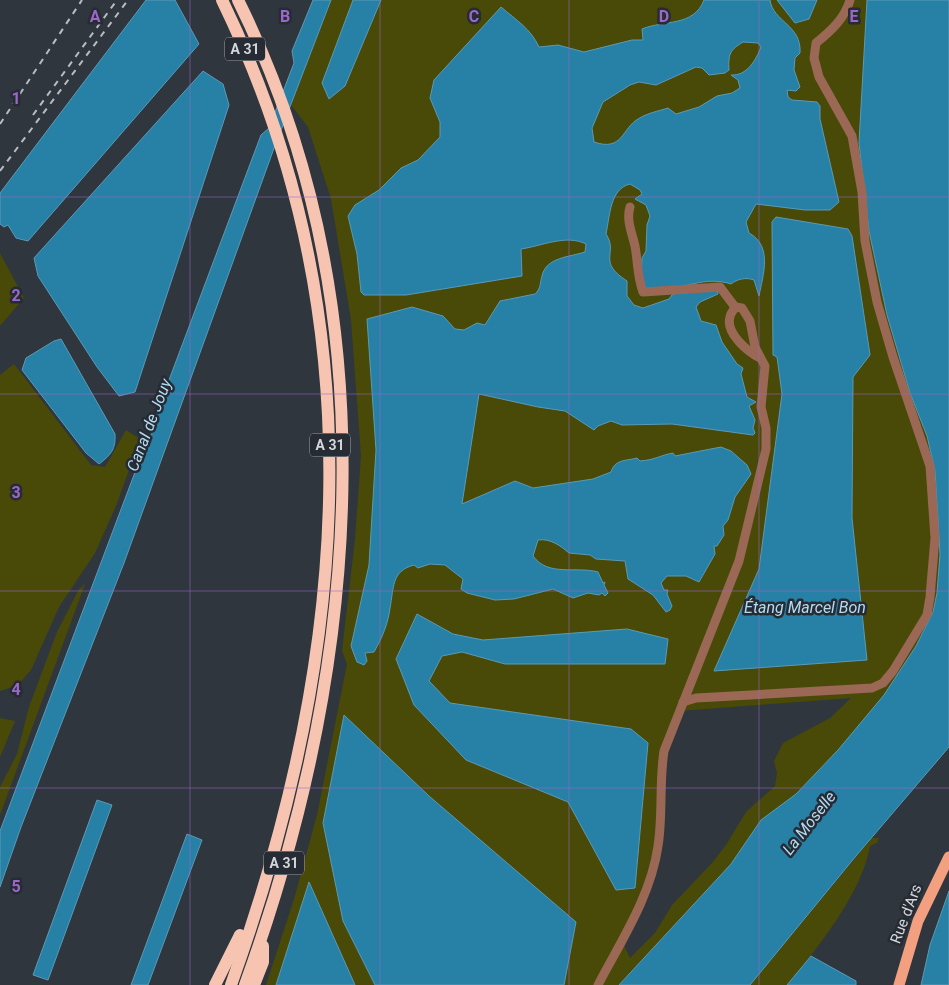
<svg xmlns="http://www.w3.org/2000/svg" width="949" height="985" font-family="Roboto,sans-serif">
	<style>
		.green { fill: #494a07; fill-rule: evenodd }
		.water { fill: #2780a6; stroke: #5b9ab6; fill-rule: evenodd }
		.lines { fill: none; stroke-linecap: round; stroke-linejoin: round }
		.minor { stroke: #9b6855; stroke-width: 9 }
		.major { stroke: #f3a080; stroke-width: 11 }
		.highway { stroke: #f7c4b1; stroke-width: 12 }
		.rail { stroke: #b9bdc3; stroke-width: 2; stroke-dasharray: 6 6; stroke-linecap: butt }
		.grid { fill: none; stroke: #9a68c9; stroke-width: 1; stroke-opacity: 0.55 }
		.labels { text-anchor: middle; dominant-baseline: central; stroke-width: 5; stroke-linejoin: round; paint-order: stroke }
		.shield { fill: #262b34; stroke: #9fa3aa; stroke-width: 1 }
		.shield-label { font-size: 14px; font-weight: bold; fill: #d3d7dc }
		.street-label { font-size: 15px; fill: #d3d7dc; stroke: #262b34 }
		.water-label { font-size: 16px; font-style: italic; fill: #b3dcf2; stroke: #262b34 }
		.grid-label { font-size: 16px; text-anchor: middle; font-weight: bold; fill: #9a68c9; stroke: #262b34; stroke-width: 5; stroke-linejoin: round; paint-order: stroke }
	</style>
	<rect width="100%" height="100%" fill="#2f363e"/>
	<g class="green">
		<path d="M331,0H867L859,143L869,231L887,315L910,393L927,436L935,471L940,554L937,593L933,612L916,646L884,695L838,750L796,794L761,820L731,864L619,985H266L294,899L317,815L347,664L342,651L355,539L361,456L351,320L331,199L308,127L291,105ZM851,698L830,718L783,743L774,761L777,773L775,786L746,812L726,845L712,863L672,905L655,933L630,958L622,941L650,881L659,845L664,751L679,711Z"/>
		<path d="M0,253L24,298L0,326Z"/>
		<path d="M14,364L91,465L105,467L126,430L140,439L116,506L95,553L59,607L31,670L18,685L0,691V375Z"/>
		<path d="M85,584L0,815V787L17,754L29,707L57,632L79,589Z"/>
		<path d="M0,718L15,721L0,757Z"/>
		<path d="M872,838H879L877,843L870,846C862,893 817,949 787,985H750Z"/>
	</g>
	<g class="water">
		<path d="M146,0H175L199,44L28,241L16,238L8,225L4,227L0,224V193Z"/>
		<path d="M313,0H331L273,151L124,563L21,827L0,887V831L146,443L154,430V420L261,135L269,128L294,63L292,51Z"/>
		<path d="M353,0H381L345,86L329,99L322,83Z"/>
		<path d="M704,0H770C773,22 802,25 800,53L795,58L794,70L800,87L796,91L787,90L788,97L792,100L817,102L820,106V119L839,202L830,210H805L756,204L746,222L749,233C773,246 763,275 759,296L754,280C746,277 737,279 731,284C709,277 690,285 669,290C661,292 653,291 645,291L641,277L642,258L646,251L647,225L650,216L646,205L635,199L642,194L640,190L630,184C610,189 610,215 606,234C619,254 596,261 627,281V296L634,305L643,308L669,299L672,295L682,290H717L718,294L700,302L696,307L701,321L716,325L722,342L737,364L743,368L741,374L747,397L756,402L749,406L755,420L753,428L755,433L753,435L672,424L622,425L611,421L598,426L594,430L565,411L538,407L479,394L462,504L515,481L533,488L593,479L611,472C615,459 626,461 637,458L640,461C655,460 661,455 673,453L675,456L721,447L731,451L747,465L751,474L735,497L728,520L723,526L724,535L717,546H714L715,554L699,582L686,576H667L661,583L664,590H668L667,594L672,606L670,610L666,612L653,595L628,579L625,561L596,559L590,555L569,553C561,546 550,538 538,540L533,556C548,577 576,566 598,572L603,583L605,582L604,585L608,593L605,596L602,593L599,595L588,593L573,598L553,589L514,599L495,600L467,593L461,589L463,579L445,565L430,564L418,568L414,565C391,571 394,588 390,608C388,624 382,638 374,652L365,653L367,661L364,665L357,662L351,646L369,565L376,450L367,319L412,307L443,316L455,329L464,330L477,323L485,325L500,301L535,294C541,289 540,282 542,276C546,257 570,257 585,252L586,244C566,234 542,246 521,249L522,276L406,295H364L361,292L357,254L348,216L355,205L379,190L401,168L418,160L440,137V122L430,98L434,80L501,7C516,20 531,29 539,47L558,45L584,52L632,40H643L642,29C663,20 694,27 704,0ZM743,42L758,43L761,47C756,60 747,76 731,75L738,80L740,88L732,93L717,96L699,107L676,114L668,108C659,111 647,113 638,119C622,128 623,152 594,142L592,128L603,102L630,85L639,82L656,85L696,67L702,68L709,75L725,73L729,70C728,54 730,50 743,42Z"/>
		<path d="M777,0H817L809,19L795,23Z"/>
		<path d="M867,0H949V747L856,856L750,985H619L731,864L761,820L796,794L838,750L884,695L916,646L933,612L937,593L940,554L935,471L927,436L910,393L887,315L869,231L859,143Z"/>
		<path d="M203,71L223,84L229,105L135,392L119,396L97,367L38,276L34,258Z"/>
		<path d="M776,217L848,229L852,236L870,355L853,377L852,518L867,660L714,671L759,569L782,394L777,357L773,355L772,222Z"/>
		<path d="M61,339L115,434C116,449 111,455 99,464L86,453L22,370L26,358L54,341Z"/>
		<path d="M417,614L453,634L483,640L627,629L668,639L665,664H505L462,652L442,656L429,681L450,703L631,729L648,743L635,888L616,890L568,802L466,760L414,705L396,659Z"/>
		<path d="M344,715L429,796L576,922L564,985H375L343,921L323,823Z"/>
		<path d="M97,800L112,805L48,980L33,975Z"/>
		<path d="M187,834L202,840L148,985H131Z"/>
		<path d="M309,882L355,985H276Z"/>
		<path d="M949,891V985H921L930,945Z"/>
		<path d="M811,956L856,981V985H787Z"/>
	</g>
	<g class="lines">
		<g class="minor">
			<path d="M630,207C626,220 632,233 635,246C638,262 637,276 643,292L720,287L735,307"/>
			<path d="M683,702L696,698L872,688L883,683L893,671L927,615L930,597L935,538L930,466L893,357L877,302L865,241L862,192L852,136L819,77L814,58L816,43C831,31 845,18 850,0"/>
			<path d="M598,985C621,941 651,896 658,846C663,815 659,783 664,751L739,561L766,449V428L761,407L765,366L755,347L750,321L742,308L735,307C734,310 730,314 730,317C725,333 748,352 760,358"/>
		</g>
		<path class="major" d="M899,985L918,921L949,857"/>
		<g class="highway">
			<path d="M222,0C378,320 349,658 231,985"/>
			<path d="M238,0C392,311 360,668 245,985"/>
			<path d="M215,985L240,935"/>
			<path d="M254,985L263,962V946"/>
		</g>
		<g class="rail">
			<path d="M33,115L117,0"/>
			<path d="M0,124L82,0"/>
			<path d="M0,171L128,0"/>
		</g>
	</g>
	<path class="grid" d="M190,0V985M380,0V985M569,0V985M759,0V985M0,197H949M0,394H949M0,591H949M0,788H949"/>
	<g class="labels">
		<g class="shield">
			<rect x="225" y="37.5" width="40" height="23" rx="4"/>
			<rect x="310" y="433.5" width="40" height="23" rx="4"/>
			<rect x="264" y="851.5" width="40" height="23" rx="4"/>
		</g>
		<g class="shield-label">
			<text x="245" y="49">A 31</text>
			<text x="330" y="445">A 31</text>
			<text x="284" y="863">A 31</text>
		</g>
		<g class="street-label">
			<text transform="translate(906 914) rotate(-69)">Rue d'Ars</text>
		</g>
		<g class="water-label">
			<text transform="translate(149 425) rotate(-69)">Canal de Jouy</text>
			<text x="805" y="607">Étang Marcel Bon</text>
			<text transform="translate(809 823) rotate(-52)">La Moselle</text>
		</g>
	</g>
	<g class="grid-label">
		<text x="95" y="22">A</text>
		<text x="285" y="22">B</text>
		<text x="474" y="22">C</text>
		<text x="664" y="22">D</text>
		<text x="854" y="22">E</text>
		<text x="16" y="104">1</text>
		<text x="16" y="301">2</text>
		<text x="16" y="498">3</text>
		<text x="16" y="695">4</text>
		<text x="16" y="892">5</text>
	</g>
</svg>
